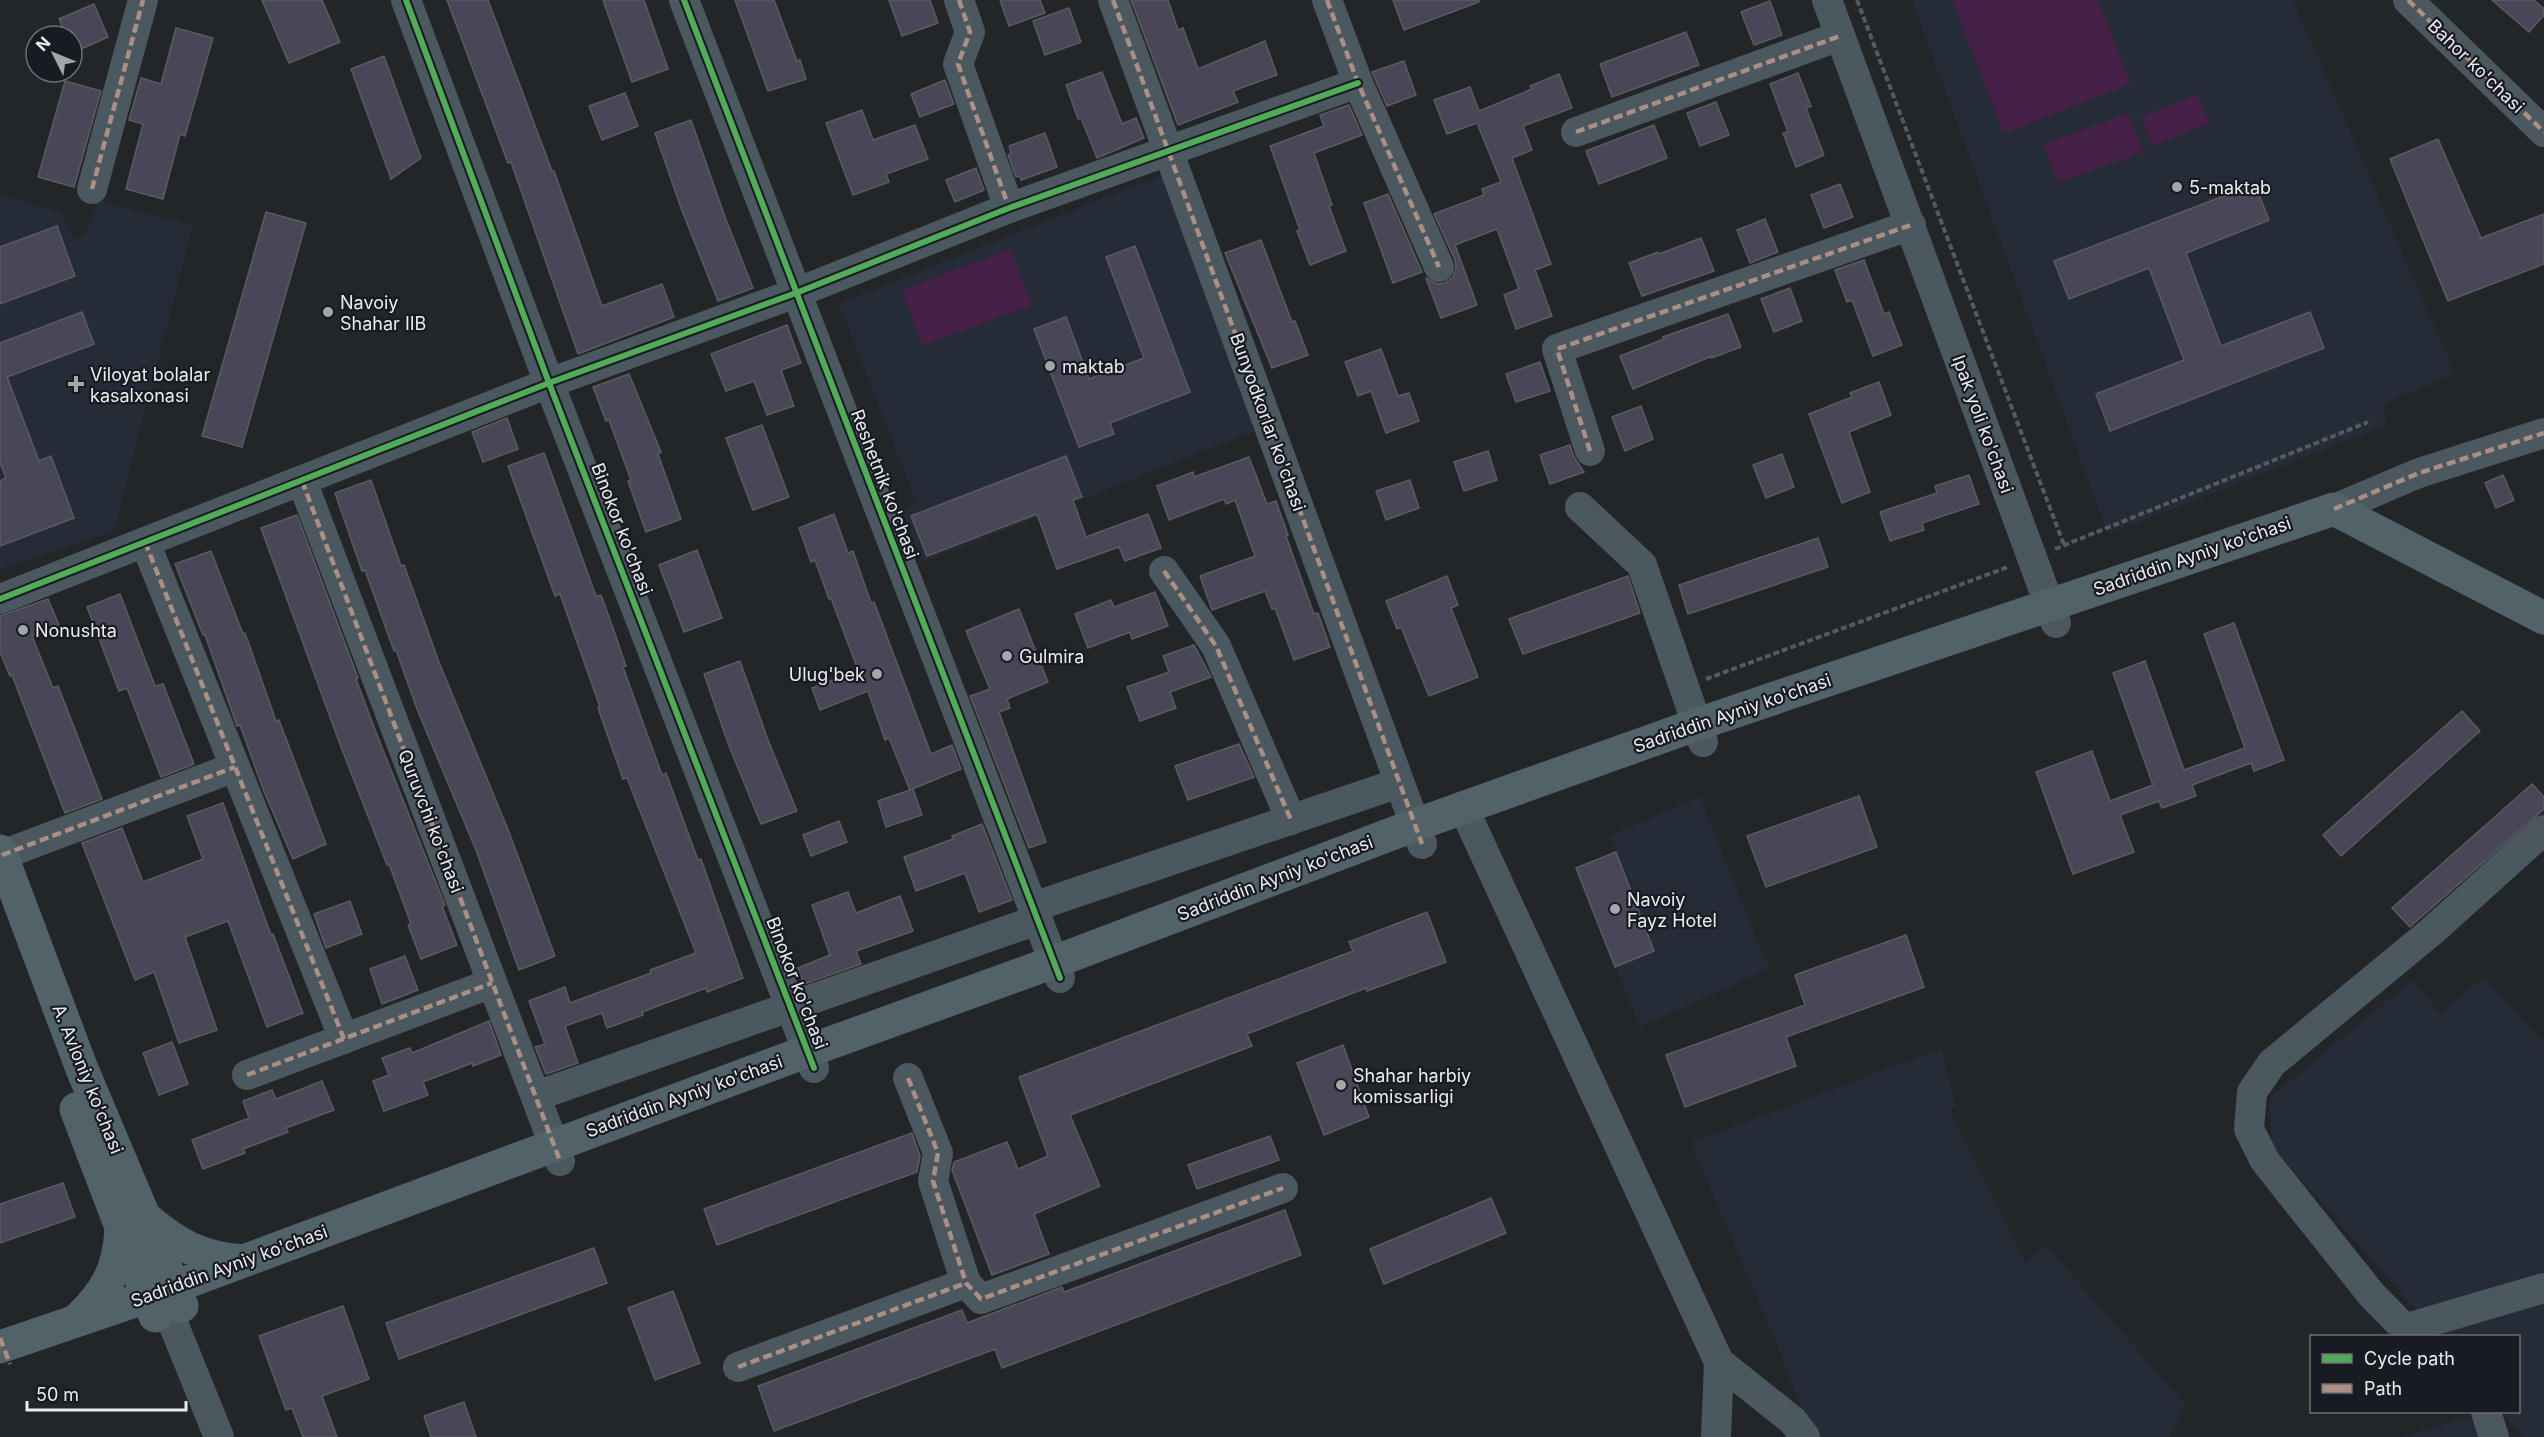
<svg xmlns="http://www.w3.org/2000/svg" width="2544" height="1437" font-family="Inter,sans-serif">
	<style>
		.built { fill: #262c37 }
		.green { fill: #452047 }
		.building { fill: #494657; stroke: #5a5b5e; stroke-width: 1.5 }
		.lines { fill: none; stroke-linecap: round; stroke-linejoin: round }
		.path { stroke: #535b5f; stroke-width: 4; stroke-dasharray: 6 3; stroke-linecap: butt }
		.minor { stroke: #4c585f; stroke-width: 30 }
		.major { stroke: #516269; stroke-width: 33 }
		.quiet { stroke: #ac8f84; stroke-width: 4.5; stroke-dasharray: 9 4.5; stroke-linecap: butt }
		.cycleway-casing { stroke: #181b21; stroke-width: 10 }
		.cycleway { stroke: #51ab58; stroke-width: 6 }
		.poi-dot { fill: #a4a7aa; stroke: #181b21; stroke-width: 2 }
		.labels { text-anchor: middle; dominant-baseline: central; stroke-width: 4.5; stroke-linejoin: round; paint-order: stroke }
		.street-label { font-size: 18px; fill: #eaecf0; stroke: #181b21 }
		.poi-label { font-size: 18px; fill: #eaecf0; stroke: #181b21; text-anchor: start }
	</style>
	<rect width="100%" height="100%" fill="#232629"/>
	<g class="built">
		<path d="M1912,0H2293L2455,374L2381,405L2387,425L2108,534Z"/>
		<path d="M1162,175L1262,428L923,562L902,510L917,503L839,304Z"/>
		<path d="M0,194L61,212L74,238L88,232L96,199L192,226L115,530L0,569Z"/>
		<path d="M1700,797L1769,969L1640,1027L1576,868L1616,852L1610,836Z"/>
		<path d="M2484,977L2544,1043V1437H2523L2502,1412H2518V1336H2440L2272,1147L2270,1098L2413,980L2440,1014Z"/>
		<path d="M1942,1048L1956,1106L1949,1110L2025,1263L2047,1246L2185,1405L2170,1437H1819L1807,1423L1778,1347L1691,1143Z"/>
		<path d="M2465,1418L2479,1424L2483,1437H2402Z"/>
	</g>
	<g class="green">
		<path d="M1952,0H2098L2131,84L2004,133Z"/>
		<path d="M2197,94L2209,123L2153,146L2141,117Z"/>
		<path d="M2128,113L2143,152L2058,183L2044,144Z"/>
		<path d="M1011,249L1032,305L922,346L902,290Z"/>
	</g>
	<g class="building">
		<path d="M262,0H322L340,42L289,63Z"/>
		<path d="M447,0H488L552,171H554L602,306L662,284L674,317L578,354L511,162L508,163Z"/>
		<path d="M603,0H644L668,69L632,82Z"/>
		<path d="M735,0H774L797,61L800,60L806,79L768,91Z"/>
		<path d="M889,0H930L938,23L902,36Z"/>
		<path d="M1000,0H1040L1045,13L1009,26Z"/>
		<path d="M1131,0H1168L1178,30L1183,28L1198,69L1265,41L1277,75L1233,91L1238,102L1178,125Z"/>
		<path d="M1393,0H1479V2L1404,30Z"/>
		<path d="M2492,0H2534L2544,9V15L2529,32Z"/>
		<path d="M1770,1L1782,35L1754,45L1741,12Z"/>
		<path d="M94,4L108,37L72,53V36H66L59,19Z"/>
		<path d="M1069,8L1081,42L1045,55L1033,21Z"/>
		<path d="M176,28L213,38L185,136L180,134L163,199L126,189L143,124L129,120L141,78L161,84Z"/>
		<path d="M1686,32L1699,65L1612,97L1600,64Z"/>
		<path d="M384,56L421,158L391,179L351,69Z"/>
		<path d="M1404,61L1416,95L1387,106L1372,72Z"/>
		<path d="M1102,72L1122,124L1136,118L1144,138L1097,158L1081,118L1078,119L1066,85Z"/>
		<path d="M1798,73L1811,106L1806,108L1824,155L1796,167L1783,133L1788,132L1770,84Z"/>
		<path d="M1559,74L1572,108L1523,126L1532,150L1512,158L1551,264L1535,270L1552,316L1516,329L1504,295L1519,289L1497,229L1455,245L1477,305L1441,318L1426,278L1437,284L1445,283L1453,277L1456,268L1455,260L1434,214L1484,195L1482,189L1501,182L1477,123L1447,134L1434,100L1470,87L1479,111L1532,89L1530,86Z"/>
		<path d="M945,80L954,104L920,117L911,94Z"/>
		<path d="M65,81L101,91L74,187L38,177Z"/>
		<path d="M625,93L638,126L602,140L589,106Z"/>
		<path d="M1716,102L1729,135L1700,146L1687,113Z"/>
		<path d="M1349,105L1362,135L1314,153L1332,205L1329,206L1346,251L1310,265L1297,231L1300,230L1270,146L1324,126L1320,115Z"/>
		<path d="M862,110L873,140L915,125L928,159L886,174L889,182L853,195L826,123Z"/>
		<path d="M691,120L725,217L753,288L718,301L681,208L655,133Z"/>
		<path d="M1654,125L1667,158L1599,184L1586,151Z"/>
		<path d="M1045,133L1057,167L1021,180L1020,176L1016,177L1008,155L1011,153L1009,146Z"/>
		<path d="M2438,139L2481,238L2544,214V264L2448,301L2390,159Z"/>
		<path d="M976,168L984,190L955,202L946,180Z"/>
		<path d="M1840,184L1853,217L1824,228L1811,195Z"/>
		<path d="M2255,184L2269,220L2186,253L2221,346L2310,312L2324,348L2110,431L2096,394L2184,360L2149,268L2069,299L2054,261Z"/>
		<path d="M1388,194L1422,272L1393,283L1364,203Z"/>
		<path d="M266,212L306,223L242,447L202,436Z"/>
		<path d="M1765,219L1778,252L1750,263L1737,230Z"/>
		<path d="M57,226L75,276L0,304V247Z"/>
		<path d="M1701,238L1714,271L1642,296L1629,263L1658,252L1659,254Z"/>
		<path d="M1261,240L1292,322L1295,321L1308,355L1272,368L1225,253Z"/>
		<path d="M1135,246L1190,392L1110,423L1114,434L1079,447L1034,329L1066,317L1089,379L1144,358L1106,257Z"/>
		<path d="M1864,260L1884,314L1889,312L1902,345L1873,356L1852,300L1847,302L1835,270Z"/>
		<path d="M1790,288L1802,321L1774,332L1761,299Z"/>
		<path d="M82,312L94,344L7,377L39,461L51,456L74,518L0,546V481L6,478L0,462V343Z"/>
		<path d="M1728,314L1741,347L1712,358V356L1633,389L1620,356L1664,339L1663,337Z"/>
		<path d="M787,325L801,363L781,370L794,406L767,415L754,381L726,391L711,354Z"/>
		<path d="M1381,349L1398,396L1409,393L1419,421L1386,433L1371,391L1358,396L1345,362Z"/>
		<path d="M1540,362L1550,391L1516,402L1506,374Z"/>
		<path d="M629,374L661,452L658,454L681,519L646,532L628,481L631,480L609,420L606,421L593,387Z"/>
		<path d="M1879,382L1891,415L1849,432L1870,492L1842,503L1809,414L1852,397L1850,393Z"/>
		<path d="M1641,406L1653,439L1625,451L1612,417Z"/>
		<path d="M507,418L518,449L483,462L472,432Z"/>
		<path d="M762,425L789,497L753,510L726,438Z"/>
		<path d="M1570,445L1574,457L1584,472L1550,484L1540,455Z"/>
		<path d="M1488,451L1497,480L1464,491L1454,462Z"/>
		<path d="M544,453L596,596L601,595L613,628L626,666L623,667L662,775L666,773L698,860L701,859L743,978L707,992L706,988L642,1012L643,1015L607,1028L602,1013L565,1026L578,1063L546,1074L535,1047L545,1044L529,1001L565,987L570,1003L651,973L650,970L696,953L627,778L623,779L598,708L600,707L560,594L555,596L508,466Z"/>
		<path d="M1782,454L1794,487L1766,498L1753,465Z"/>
		<path d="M1066,456L1082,497L1073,500L1086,537L1148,514L1161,548L1125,561L1119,547L1057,569L1037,514L927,556L911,516Z"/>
		<path d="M1249,457L1267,504L1276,501L1288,535L1286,536L1314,614L1318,613L1330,647L1294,660L1275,608L1272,609L1265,591L1212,610L1200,576L1255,556L1235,500L1226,504L1224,499L1169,520L1157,486L1193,472L1194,477Z"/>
		<path d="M1969,475L1979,504L1922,523L1924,530L1890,541L1880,512L1937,493L1935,486Z"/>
		<path d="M2503,475L2514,500L2496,508L2485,483Z"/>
		<path d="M371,480L401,566L404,565L439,662L509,832L555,956L519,970L476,850L417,709L396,650L394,651L365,570L362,571L335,493Z"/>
		<path d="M1410,480L1419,508L1386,520L1376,491Z"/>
		<path d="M834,514L848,553L853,551L871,603L874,602L931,754L952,745L961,769L910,790L889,738L885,740L868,691L820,710L812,688L858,670L831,598L829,599L815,560L811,562L799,528Z"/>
		<path d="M297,515L358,678L356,679L377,735L445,905L442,906L457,945L421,959L408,925L411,924L389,864L387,865L338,739L261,528Z"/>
		<path d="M1818,538L1828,567L1688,614L1679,585Z"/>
		<path d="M697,550L722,618L684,632L659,565Z"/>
		<path d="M211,551L243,634L245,633L276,721L279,720L326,844L293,859L263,789L240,725L237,726L205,635H203L175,564Z"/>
		<path d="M1447,576L1458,605L1451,608L1478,677L1429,696L1401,627L1397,629L1386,601Z"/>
		<path d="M1628,576L1640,613L1523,654L1509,619Z"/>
		<path d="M1155,592L1168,626L1132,639L1130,632L1088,648L1075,614L1111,600L1114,607Z"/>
		<path d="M120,594L155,686L163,684L194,764L161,777L127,688L119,691L87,607Z"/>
		<path d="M48,599L59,625L32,636L53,688L58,686L102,799L65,813L12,675L10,676L0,652V616Z"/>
		<path d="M1019,609L1048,682L1007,699L1010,708L999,712L1046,842L1029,848L970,696L990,689L966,631Z"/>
		<path d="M2234,623L2284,760L2254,771L2251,763L2192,785L2196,796L2162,808L2159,801L2120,815L2134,852L2073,874L2036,772L2092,751L2110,801L2153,785L2113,673L2145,661L2184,770L2245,748L2204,634Z"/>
		<path d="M1194,645L1211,677L1170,692L1176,708L1140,721L1127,687L1169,672L1163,656Z"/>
		<path d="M740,661L768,740L797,811L761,824L729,746L704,674Z"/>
		<path d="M2462,711L2480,731L2341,856L2323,835Z"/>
		<path d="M1239,744L1254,777L1188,800L1175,766Z"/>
		<path d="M2532,784L2544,797V809L2410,927L2392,908Z"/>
		<path d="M913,789L922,815L886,827L878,801Z"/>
		<path d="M1859,796L1877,847L1766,887L1747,836Z"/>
		<path d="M223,803L271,935L273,934L303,1013L267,1027L228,921L185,937L217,1030L179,1043L154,972L135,980L82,843L122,828L143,882L203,859L187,816Z"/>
		<path d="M839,821L847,842L811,856L803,835Z"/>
		<path d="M982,824L1012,900L979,912L965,873L916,891L904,857L953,839L952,836Z"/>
		<path d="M1616,852L1654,951L1615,967L1576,868Z"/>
		<path d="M848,892L856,913L900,896L913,931L856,951L861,964L804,984L798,968L830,955L812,905Z"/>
		<path d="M350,901L362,934L326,948L314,914Z"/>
		<path d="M1427,912L1446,962L1367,991L1366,988L1247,1034L1252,1046L1070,1115L1100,1186L1034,1214L1049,1254L992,1275L952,1170L954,1162L1007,1142L1018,1169L1048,1156L1019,1077L1353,951L1349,942Z"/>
		<path d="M1906,935L1924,987L1786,1037L1796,1066L1685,1107L1666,1055L1805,1005L1795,975Z"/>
		<path d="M405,956L418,990L382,1004L370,969Z"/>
		<path d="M489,1021L501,1055L473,1066L472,1063L423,1082L428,1095L384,1111L373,1081L389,1075L382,1058L410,1048L412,1053Z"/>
		<path d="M172,1042L188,1084L159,1095L143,1053Z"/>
		<path d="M1343,1045L1369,1117L1324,1135L1297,1063Z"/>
		<path d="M322,1081L334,1110L286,1128L288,1132L243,1149L245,1153L203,1169L192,1140L249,1118L243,1101L272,1090L276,1099Z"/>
		<path d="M912,1133L920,1156L917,1172L717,1245L704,1209Z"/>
		<path d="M1270,1136L1279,1160L1197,1189L1188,1165Z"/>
		<path d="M63,1183L75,1217L0,1243V1204Z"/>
		<path d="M1491,1198L1506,1233L1384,1284L1370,1249Z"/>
		<path d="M1285,1210L1301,1255L1002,1368L995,1349L774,1431L758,1386L962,1310L967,1323L1062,1287L1064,1292Z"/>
		<path d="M594,1248L607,1283L399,1359L386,1323Z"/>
		<path d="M673,1291L700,1363L655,1380L628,1308Z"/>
		<path d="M343,1306L369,1379L322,1396L337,1437H303L292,1408L286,1410L259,1336Z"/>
		<path d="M464,1402L476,1437H431L424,1416Z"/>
	</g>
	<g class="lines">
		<g class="path">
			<path d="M1857,0L2064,545"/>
			<path d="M2055,549L2368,422"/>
			<path d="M1706,679L2008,567"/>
		</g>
		<g class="minor">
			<path d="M406,0L549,383L814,1068"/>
			<path d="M684,0L1060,978"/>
			<path d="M959,0L970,32L958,64L1009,208"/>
			<path d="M1113,0L1422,844"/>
			<path d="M1327,0L1358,83L1439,267"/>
			<path d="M1827,0L2056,623"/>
			<path d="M2408,0L2544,132"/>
			<path d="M1576,132L1840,36"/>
			<path d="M92,189L143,0"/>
			<path d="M1590,451L1557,349L1911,225"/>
			<path d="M302,481L560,1161"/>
			<path d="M1580,507L1642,565L1703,742"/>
			<path d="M2334,509L2419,473L2544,433"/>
			<path d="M145,542L344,1039"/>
			<path d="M1164,571L1216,646L1291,820"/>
			<path d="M0,599L549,383L796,293L1009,208L1358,83"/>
			<path d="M1464,809L1719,1362L1716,1437"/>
			<path d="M2,855L235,767"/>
			<path d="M1033,907L1399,783"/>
			<path d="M247,1075L492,983"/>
			<path d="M908,1078L938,1153L933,1181L966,1283L981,1299L1283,1188"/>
			<path d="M536,1096L1037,920"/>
			<path d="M168,1311L219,1437"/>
			<path d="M2404,1329L2544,1288"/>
			<path d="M2412,1336L2371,1294L2265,1161L2249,1129L2252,1092L2272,1063L2432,931L2544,830"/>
			<path d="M1719,1362L1793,1421L1805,1437"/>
			<path d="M738,1367L966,1283"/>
			<path d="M2486,1412L2494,1437"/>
		</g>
		<g class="major">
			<path d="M0,851L82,1069L182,1306"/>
			<path d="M76,1109L155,1316"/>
			<path d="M146,1218C177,1245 200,1257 242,1261"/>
			<path d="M78,1319C107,1291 119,1269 121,1228"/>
			<path d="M0,1347L147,1297L808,1051L1054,962L1415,825L1698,724L2334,509L2544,618"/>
		</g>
		<g class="quiet">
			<path d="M959,0L970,32L958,64L1009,208"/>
			<path d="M1113,0L1422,844"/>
			<path d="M1327,0L1358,83L1439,267"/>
			<path d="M2408,0L2544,132"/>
			<path d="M1576,132L1840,36"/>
			<path d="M92,189L143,0"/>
			<path d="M1590,451L1557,349L1911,225"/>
			<path d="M302,481L560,1161"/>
			<path d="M2334,509L2419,473L2544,433"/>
			<path d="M145,542L344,1039"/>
			<path d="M1164,571L1216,646L1291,820"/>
			<path d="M2,855L235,767"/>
			<path d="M247,1075L492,983"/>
			<path d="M908,1078L938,1153L933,1181L966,1283L981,1299L1283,1188"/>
			<path d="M0,1338L10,1364"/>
			<path d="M738,1367L966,1283"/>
		</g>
		<g class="cycleway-casing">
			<g id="cycleway">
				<path d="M406,0L549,383L814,1068"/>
				<path d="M684,0L1060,978"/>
				<path d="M0,599L549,383L796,293L1009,208L1358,83"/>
			</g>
		</g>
		<use href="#cycleway" class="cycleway"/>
	</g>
	<g class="poi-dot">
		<circle cx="2177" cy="187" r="6"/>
		<circle cx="328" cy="312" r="6"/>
		<circle cx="1050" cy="366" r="6"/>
		<path d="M73 375h6v6h6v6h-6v6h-6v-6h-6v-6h6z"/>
		<circle cx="23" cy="630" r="6"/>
		<circle cx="1007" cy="656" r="6"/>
		<circle cx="877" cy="674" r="6"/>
		<circle cx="1615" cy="909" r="6"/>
		<circle cx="1341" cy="1085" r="6"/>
	</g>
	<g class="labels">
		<g class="street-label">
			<text transform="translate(2476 66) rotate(44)">Bahor ko'chasi</text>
			<text transform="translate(1268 422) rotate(70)">Bunyodkorlar ko'chasi</text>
			<text transform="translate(1983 424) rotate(70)">Ipak yoli ko'chasi</text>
			<text transform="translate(885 484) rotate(69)">Reshetnik ko'chasi</text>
			<text transform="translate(622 529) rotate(69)">Binokor ko'chasi</text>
			<text transform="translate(2192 556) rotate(-19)">Sadriddin Ayniy ko'chasi</text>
			<text transform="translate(1732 713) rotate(-19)">Sadriddin Ayniy ko'chasi</text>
			<text transform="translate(431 821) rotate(69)">Quruvchi ko'chasi</text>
			<text transform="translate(1275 878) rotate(-21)">Sadriddin Ayniy ko'chasi</text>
			<text transform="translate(797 983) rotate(69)">Binokor ko'chasi</text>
			<text transform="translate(88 1079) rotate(68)">A. Avloniy ko'chasi</text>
			<text transform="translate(684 1096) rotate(-20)">Sadriddin Ayniy ko'chasi</text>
			<text transform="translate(229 1266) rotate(-20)">Sadriddin Ayniy ko'chasi</text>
		</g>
		<g class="poi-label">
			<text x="2189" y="187">5-maktab</text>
			<text x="340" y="302">Navoiy<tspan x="340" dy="21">Shahar IIB</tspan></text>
			<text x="1062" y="366">maktab</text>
			<text x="90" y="374">Viloyat bolalar<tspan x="90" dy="21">kasalxonasi</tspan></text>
			<text x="35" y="630">Nonushta</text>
			<text x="1019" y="656">Gulmira</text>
			<text x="865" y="674" text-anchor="end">Ulug'bek</text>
			<text x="1627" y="899">Navoiy<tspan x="1627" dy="21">Fayz Hotel</tspan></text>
			<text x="1353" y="1075">Shahar harbiy<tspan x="1353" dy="21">komissarligi</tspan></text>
		</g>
	</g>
	<rect x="2310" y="1335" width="210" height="78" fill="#181b21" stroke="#6c6f74" stroke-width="1.5"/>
	<rect x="2322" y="1354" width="30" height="9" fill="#51ab58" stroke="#6c6f74" stroke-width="1.5"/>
	<text x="2364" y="1365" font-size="18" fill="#eaecf0">Cycle path</text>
	<rect x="2322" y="1384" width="30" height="9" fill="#ac8f84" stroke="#6c6f74" stroke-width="1.5"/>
	<text x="2364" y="1395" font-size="18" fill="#eaecf0">Path</text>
	<g transform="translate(54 54) rotate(313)"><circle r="28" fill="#181b21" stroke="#6c6f74" stroke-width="1.5"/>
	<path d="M0-4.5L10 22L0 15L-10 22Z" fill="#a4a7aa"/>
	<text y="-9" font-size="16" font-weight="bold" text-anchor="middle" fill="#eaecf0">N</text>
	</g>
	<path d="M27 1401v9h159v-9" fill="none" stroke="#eaecf0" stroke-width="3"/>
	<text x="36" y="1401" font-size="18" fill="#eaecf0" stroke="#181b21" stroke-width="4.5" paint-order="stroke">50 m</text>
</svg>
